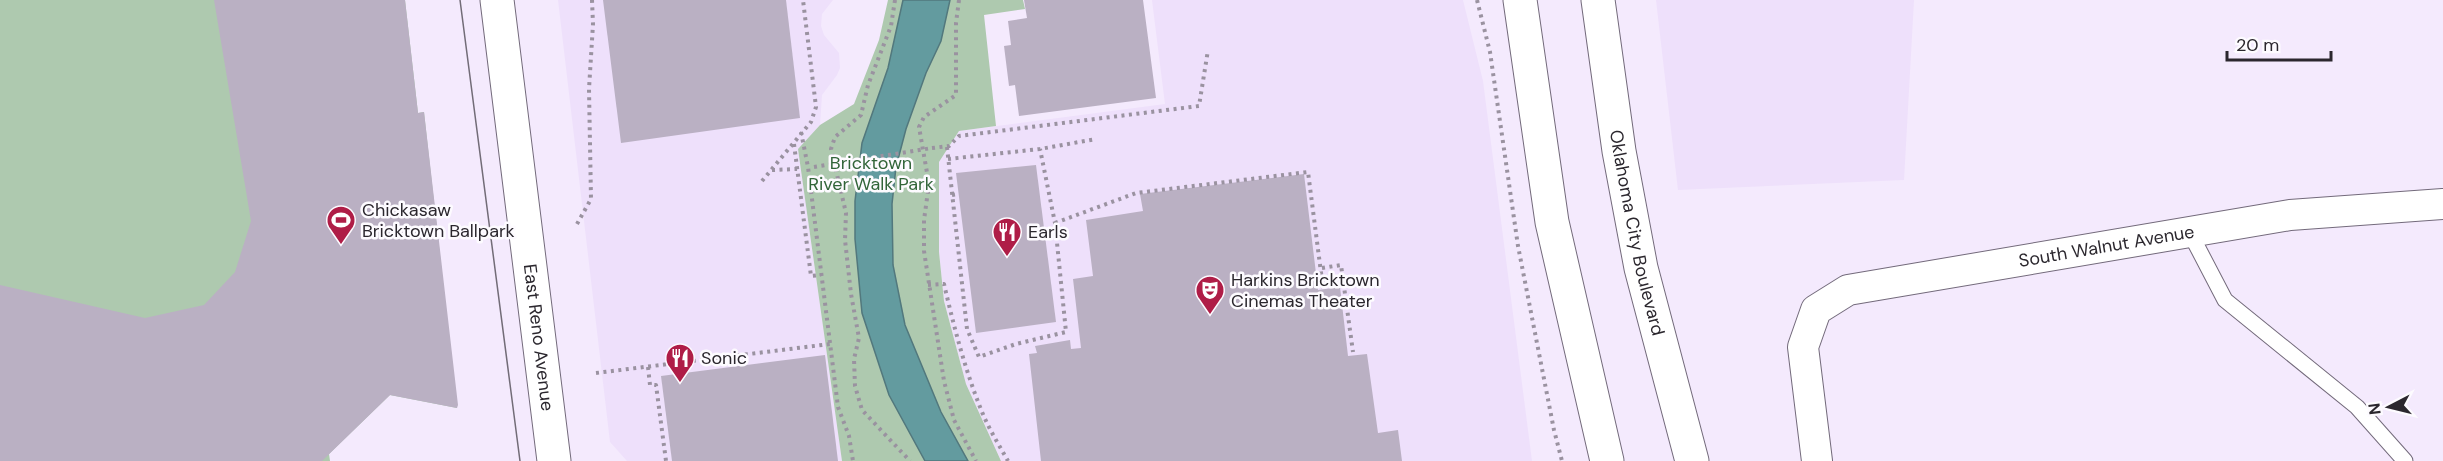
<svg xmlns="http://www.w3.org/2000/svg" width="2443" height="461" font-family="'DM Sans',sans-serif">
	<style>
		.built { fill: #eee0fb }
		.green { fill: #aec9af }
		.water { fill: #639b9f; stroke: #52787d; stroke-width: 1.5 }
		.building { fill: #bab0c3 }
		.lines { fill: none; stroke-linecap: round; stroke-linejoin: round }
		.service-casing { stroke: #736a7b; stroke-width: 17 }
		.minor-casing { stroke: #736a7b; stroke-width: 32 }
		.secondary-casing { stroke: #736a7b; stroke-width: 35 }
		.primary-casing { stroke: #736a7b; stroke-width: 35 }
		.path { stroke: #9a92a0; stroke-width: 4; stroke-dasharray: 3 4.5; stroke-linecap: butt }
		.service { stroke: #fff; stroke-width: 15 }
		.minor { stroke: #fff; stroke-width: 30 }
		.secondary { stroke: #fff; stroke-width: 33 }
		.primary { stroke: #fff; stroke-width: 33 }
		.tram { stroke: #726c77; stroke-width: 1.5 }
		.path-bridge { stroke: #9a92a0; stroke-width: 4; stroke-dasharray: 3 4.5; stroke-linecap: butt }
		.labels { text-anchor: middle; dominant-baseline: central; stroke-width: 5; stroke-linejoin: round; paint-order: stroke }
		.park-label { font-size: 18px; fill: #326539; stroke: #fdfbff }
		.poi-label { font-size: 18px; fill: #2b272e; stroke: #fdfbff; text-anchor: start }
		.street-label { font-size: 18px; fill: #2b272e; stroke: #fdfbff }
	</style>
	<rect width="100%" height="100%" fill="#f4eafd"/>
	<g class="built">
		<path d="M558,0H833L822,14L821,26L824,35L839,53L840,68L837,75L822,95L820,125L798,149L842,461H627L610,442Z"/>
		<path d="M1152,0H1463L1483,81L1532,461H1001L966,384L944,301L939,252V162L959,131L1165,104Z"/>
		<path d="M1656,0H1914L1904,180L1678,190Z"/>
	</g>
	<g class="green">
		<path d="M0,0H405L418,113L424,112L457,408L390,395L329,454L330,461H0Z"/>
		<path d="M888,0H1023L1025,9L984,15L996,126L959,131L939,162V252L944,301L966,384L1001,461H842L798,149L820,125L854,104L879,40Z"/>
	</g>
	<path class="water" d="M903,0H950L941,41L926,73L906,129L896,167L892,204L893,265L905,325L941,412L968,461H925L889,395L862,313L855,239V201L862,143L888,68Z"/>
	<g class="building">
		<path d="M214,0H405L418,113L424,112L458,405L457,408L390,395L322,461H0V285L145,318L204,305L235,272L251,221Z"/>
		<path d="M603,0H786L800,118L621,143Z"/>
		<path d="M1024,0H1143L1156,98L1019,116L1015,85L1009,86L1004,46L1011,45L1008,21L1027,18Z"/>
		<path d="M1036,165L1056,322L976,333L956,173Z"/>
		<path d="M1304,174L1318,290L1340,287L1348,356L1367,354L1378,433L1398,430L1402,461H1041L1029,354L1037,353L1035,346L1070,340L1071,349L1081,348L1073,279L1093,276L1086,220L1143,211L1140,194Z"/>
		<path d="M825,355L838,461H672L661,376Z"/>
	</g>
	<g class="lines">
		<g class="service-casing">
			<path id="service" d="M2189,231L2225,300L2357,407L2405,461"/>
		</g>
		<g class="minor-casing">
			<g id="minor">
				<path id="s1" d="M1817,461L1803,347L1816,310L1848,290L2290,215L2443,204"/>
			</g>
		</g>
		<g class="secondary-casing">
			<g id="secondary">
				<path id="s2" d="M497,0L554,461"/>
			</g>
		</g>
		<g class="primary-casing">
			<g id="primary">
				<path d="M1520,0L1552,222L1607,461"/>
				<path id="s3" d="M1598,0L1619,151L1641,268L1692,461"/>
			</g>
		</g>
		<g class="path">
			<path d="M895,0L891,26L868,85L861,115L835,137L831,149L846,213L845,240L851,294L859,338L854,359L855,386L862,410L910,461"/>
			<path d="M959,0L956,23V95L924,117L919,127L929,184L924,220V251L944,381L954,420L976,461"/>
			<path d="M1477,0L1490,52L1518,246L1554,430L1562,461"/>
			<path d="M801,132L808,167L838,407L849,436L853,461"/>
			<path d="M794,144L811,276L821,275"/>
			<path d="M947,147L967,329L979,357L1016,344L1066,332L1055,223L1040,149"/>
			<path d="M932,148L949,146L959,136L1199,106L1208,50"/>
			<path d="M948,159L1040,149L1096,139"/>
			<path d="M772,170L797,169"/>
			<path d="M762,181L811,122L816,107L803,0"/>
			<path d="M952,195L958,194"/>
			<path d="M1055,223L1136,193L1308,172L1323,288"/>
			<path d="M577,224L591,199L589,89L593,24L592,0"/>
			<path d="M1322,268L1341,265L1353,352"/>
			<path d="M928,285L944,284C954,327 965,370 982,412C989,429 999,445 1008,461"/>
			<path d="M648,367L650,385H656L666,461"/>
			<path d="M596,373L830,344"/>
		</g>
		<use href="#service" class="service"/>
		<use href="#minor" class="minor"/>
		<use href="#secondary" class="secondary"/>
		<use href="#primary" class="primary"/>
		<path class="tram" d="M460,0L520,461"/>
		<path class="path-bridge" d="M814,167L932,148"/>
	</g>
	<defs>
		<g id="stadium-pin" transform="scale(1.5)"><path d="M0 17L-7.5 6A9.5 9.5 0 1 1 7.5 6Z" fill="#af1d47" stroke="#fdfbff"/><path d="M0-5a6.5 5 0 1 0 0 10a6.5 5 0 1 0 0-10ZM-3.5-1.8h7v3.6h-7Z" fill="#fff"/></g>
		<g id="restaurant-pin" transform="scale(1.5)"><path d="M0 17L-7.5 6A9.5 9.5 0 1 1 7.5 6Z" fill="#af1d47" stroke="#fdfbff"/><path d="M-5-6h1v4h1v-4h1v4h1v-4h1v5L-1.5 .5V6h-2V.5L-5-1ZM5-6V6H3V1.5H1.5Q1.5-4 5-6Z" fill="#fff"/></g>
		<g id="theatre-pin" transform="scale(1.5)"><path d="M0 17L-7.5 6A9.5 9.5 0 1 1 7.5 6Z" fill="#af1d47" stroke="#fdfbff"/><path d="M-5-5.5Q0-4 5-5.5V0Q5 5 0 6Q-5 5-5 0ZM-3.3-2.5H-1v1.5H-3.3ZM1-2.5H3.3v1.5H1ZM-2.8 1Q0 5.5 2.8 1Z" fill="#fff"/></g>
	</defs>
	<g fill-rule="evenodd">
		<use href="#stadium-pin" x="341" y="220"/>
		<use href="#restaurant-pin" x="1007" y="232"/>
		<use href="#theatre-pin" x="1210" y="290"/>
		<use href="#restaurant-pin" x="680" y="358"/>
	</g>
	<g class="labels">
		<g class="park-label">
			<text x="871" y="163">Bricktown<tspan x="871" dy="21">River Walk Park</tspan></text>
		</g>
		<g class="poi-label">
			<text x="362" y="210">Chickasaw<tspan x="362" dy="21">Bricktown Ballpark</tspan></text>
			<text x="1028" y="232">Earls</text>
			<text x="1231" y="280">Harkins Bricktown<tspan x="1231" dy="21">Cinemas Theater</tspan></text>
			<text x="701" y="358">Sonic</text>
		</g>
		<g class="street-label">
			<text stroke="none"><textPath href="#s3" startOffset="236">Oklahoma City Boulevard</textPath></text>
			<text stroke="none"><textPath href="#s1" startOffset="454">South Walnut Avenue</textPath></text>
			<text stroke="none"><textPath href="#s2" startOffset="340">East Reno Avenue</textPath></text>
		</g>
	</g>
	<g transform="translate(2389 407) rotate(263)" stroke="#fdfbff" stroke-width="4.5" paint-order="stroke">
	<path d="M0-4.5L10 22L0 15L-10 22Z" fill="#2b272e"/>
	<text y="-9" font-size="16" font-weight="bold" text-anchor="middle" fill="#2b272e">N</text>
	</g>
	<path d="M2227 51v9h104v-9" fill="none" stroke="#2b272e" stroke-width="3"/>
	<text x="2236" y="51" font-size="18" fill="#2b272e" stroke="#fdfbff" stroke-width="4.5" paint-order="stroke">20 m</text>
</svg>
